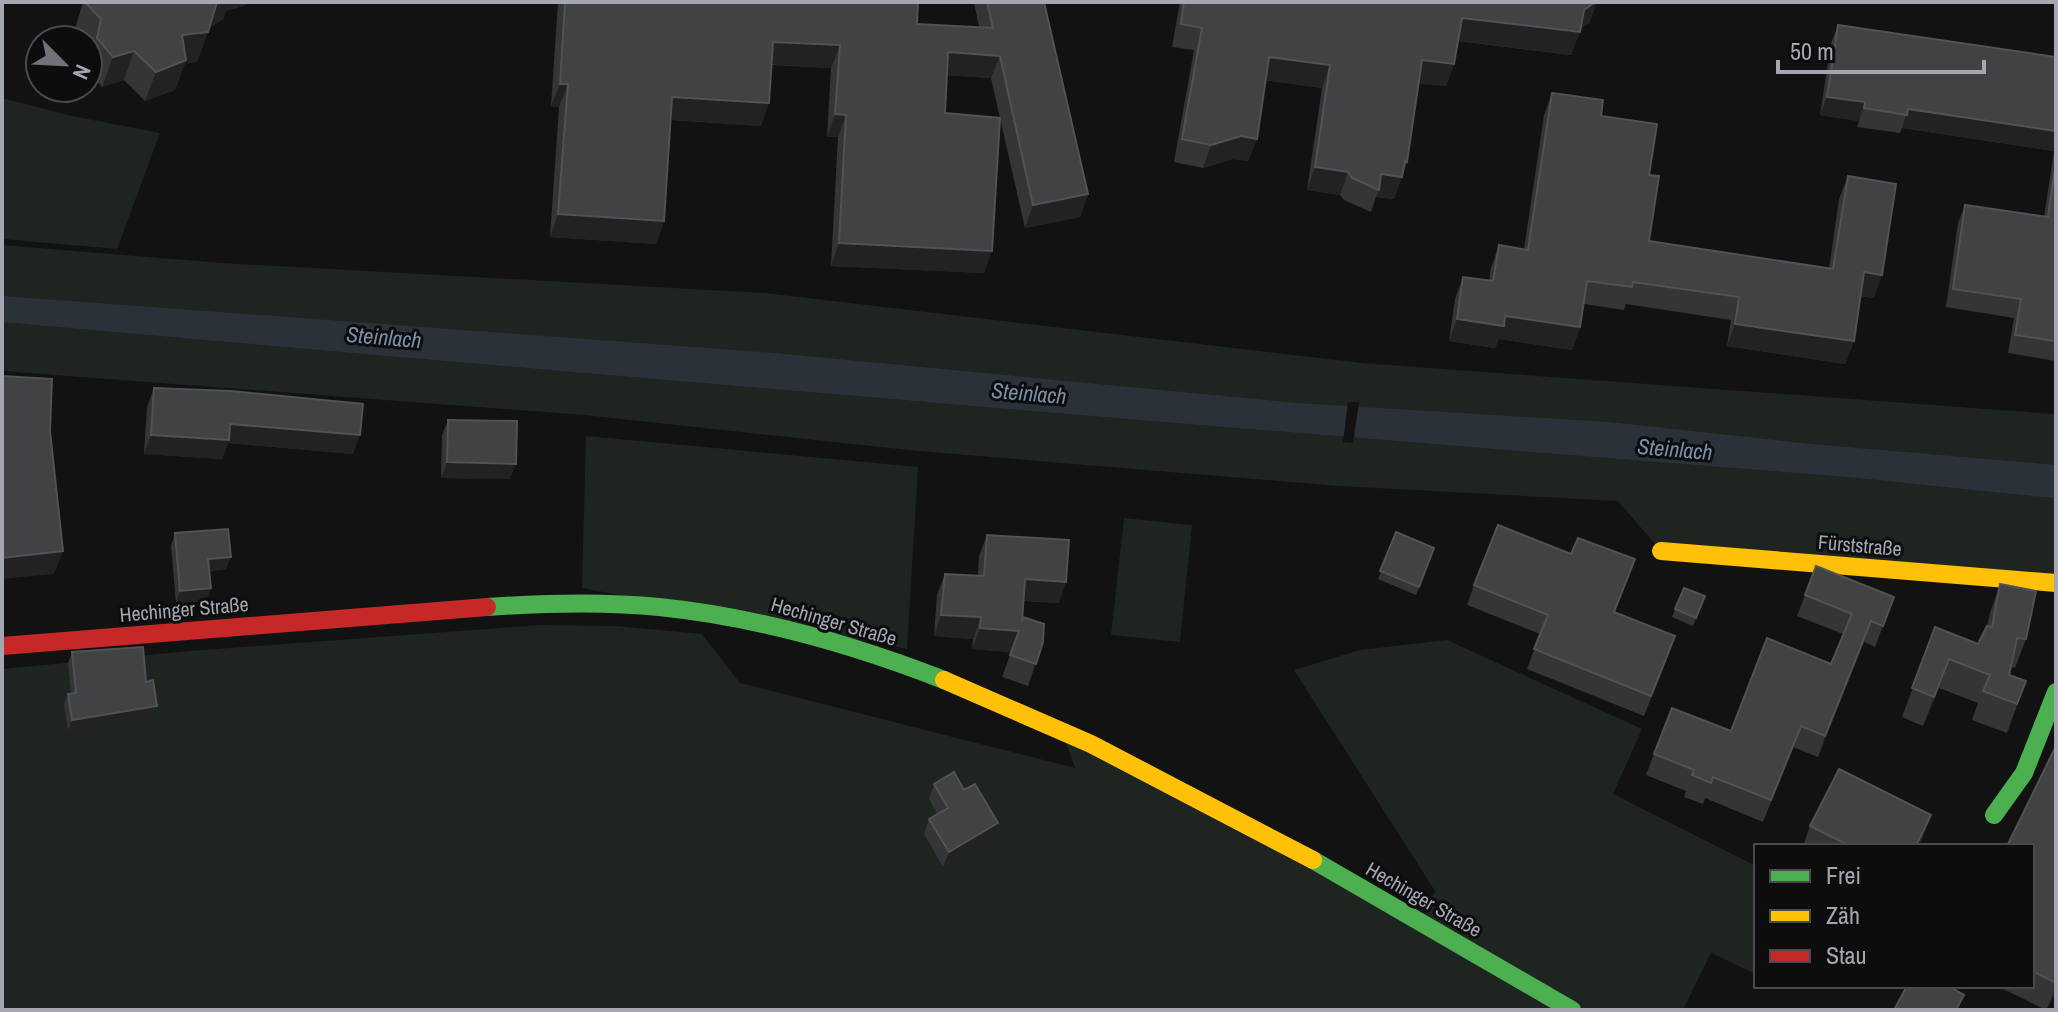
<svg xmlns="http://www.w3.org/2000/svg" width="2058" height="1012" font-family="'Archivo Narrow',sans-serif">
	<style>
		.green { fill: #1e2420 }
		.water { fill: #2b3138 }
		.pier { fill: #121213 }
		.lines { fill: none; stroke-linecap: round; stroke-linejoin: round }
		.fast { stroke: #4caf50; stroke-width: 18 }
		.slow { stroke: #ffc107; stroke-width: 18 }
		.jam { stroke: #c62828; stroke-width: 18 }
		.wall { fill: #353537; fill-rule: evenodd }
		.shaded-wall { fill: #222223 }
		.building { fill: #414244; stroke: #515156; stroke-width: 2 }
		.labels { text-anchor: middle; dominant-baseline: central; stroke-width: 6; stroke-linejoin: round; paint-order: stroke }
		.street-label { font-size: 20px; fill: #a4a6b2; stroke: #0d0d0e }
		.water-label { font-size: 22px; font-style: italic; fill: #7d8eac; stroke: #0d0d0e }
	</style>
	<rect width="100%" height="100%" fill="#121213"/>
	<g class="green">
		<path d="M2,98L72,116L160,133L117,249L2,239Z"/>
		<path d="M2,245L222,263L765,293L1362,363L2056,414V583L1661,551L1618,501L1339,486L918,451L584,415L2,371Z"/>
		<path d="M586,436L918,467L907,649L582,588Z"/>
		<path d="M1124,518L1192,525L1180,642L1111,635Z"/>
		<path d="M540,625L617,626L702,634L740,683L1075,768L1061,729L1421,922L1435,891L1294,670L1360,650L1447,640L1642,729L1613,794L1756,866V974L1711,953L1683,1010H2V669L190,651Z"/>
	</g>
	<path class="water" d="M2,296L774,353L1297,403L1609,422L1811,444L2056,465V498C1970,491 1884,479 1798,473C1199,426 601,375 2,322Z"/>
	<path class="pier" d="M1348,402H1359L1353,443L1343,442Z"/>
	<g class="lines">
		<g class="fast">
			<path d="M487,607C545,603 602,601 659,607C757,617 852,644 944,680"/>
			<path d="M1994,815L2024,773L2056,692"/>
			<path d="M1313,860L1572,1010"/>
		</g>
		<g class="slow">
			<path d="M1661,551L2056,583"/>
			<path d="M944,680L1091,744L1313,860"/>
		</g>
		<path class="jam" d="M2,646L487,607"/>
	</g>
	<g class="wall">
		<path d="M83,2H247L246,5L226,11L223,19L209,28L197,62L185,63L175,90L145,101L124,80L102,87L88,70V58L90,49L88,46V40H82L74,32Z"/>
		<path d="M558,2H918L917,24L979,27L974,2H1044L1088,194L1080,217L1025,228L1000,118L984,273L831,266L838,137H827L831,68L772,65L761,126L671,120L664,221L656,244L550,237L559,107L551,106ZM947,75L991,78L1000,118L945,113Z"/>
		<path d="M1180,2H1597L1589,23L1580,29L1571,55L1458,41L1454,64L1446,86L1419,83L1407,162L1394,199L1376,197L1371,212L1344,200L1340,195L1307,190L1322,88L1265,80L1257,139L1248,161L1233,159L1203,168L1174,162L1194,50L1172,47Z"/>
		<path d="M1838,25L2056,57V361L2008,353L2014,318L1946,307L1958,223L1965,205L2044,217L2054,151L1902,128L1900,133L1857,127L1859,121L1820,115L1831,43Z"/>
		<path d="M1552,93L1601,116L1649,175V241L1829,269L1839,199L1848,176L1874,298L1860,296L1854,341L1845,364L1727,346L1731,320L1626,304L1624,310L1584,304L1580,327L1572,350L1499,339L1495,348L1449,341L1455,299L1463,277L1489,280L1491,268L1499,245L1524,249L1544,115Z"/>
		<path d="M154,388L353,454L228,443L222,459L144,454L147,407Z"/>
		<path d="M448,420L510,479L441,478L442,435Z"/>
		<path d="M1396,532L1434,548L1416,595L1378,579Z"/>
		<path d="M175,533L226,569L209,571L206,601L176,603L171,546Z"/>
		<path d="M987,535L1059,603L1024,601L1022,621L1043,642L1028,686L1002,677L1011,652L972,649L973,639L934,636L937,595L945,574L978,576L979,556Z"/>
		<path d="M1816,566L1894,597L1875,647L1864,642L1818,757L1793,747L1763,822L1705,798L1703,804L1684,797L1686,791L1646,775L1654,754L1731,731L1831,664L1843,634L1797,616Z"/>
		<path d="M2000,584L2026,639L2015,668L2011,667L2009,675L2026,681L2007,733L1972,720L1978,703L1939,688L1923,726L1902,717L1935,627L1978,644L1987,626L1990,613Z"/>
		<path d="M1474,585L1614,612L1668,656L1644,716L1527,669L1540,634L1467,605Z"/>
		<path d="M1684,588L1705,596L1693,626L1672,617Z"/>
		<path d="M72,652L146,682L153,716L68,730L64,705L68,694H71L68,663Z"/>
		<path d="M2056,746V991L2046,1010L1997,986H2032V846Z"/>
		<path d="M934,784L964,790L992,838L943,867L924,834L929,819L937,814L929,799Z"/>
		<path d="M1810,826L1920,846H1803Z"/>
	</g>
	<g class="shaded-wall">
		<path d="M217,2H247L246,5L226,11L223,19L207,30Z"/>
		<path d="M1595,2H1597L1589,23L1577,32H1580L1571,55L1454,40L1462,18L1584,10Z"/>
		<path d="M208,32L197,62L185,63L175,90L145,101L156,72L182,35Z"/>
		<path d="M773,42L840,45L831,68L765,64Z"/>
		<path d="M134,51L124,80L102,87L113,57Z"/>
		<path d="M948,52L1000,56L991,78L940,75Z"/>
		<path d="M1269,57L1330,65L1322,88L1260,79Z"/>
		<path d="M1422,60L1454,64L1446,86L1414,82Z"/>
		<path d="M560,84H568L559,107L551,106Z"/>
		<path d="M672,97L769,103L761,126L664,119Z"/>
		<path d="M1827,97L1865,102L1859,121L1820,115Z"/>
		<path d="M1908,109L2056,131V144L2054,151L1902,128Z"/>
		<path d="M835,114L846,115L838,137H827Z"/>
		<path d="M1241,136L1257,139L1248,161L1233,159L1203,168L1211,145Z"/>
		<path d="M1315,167L1348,172L1340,195L1307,190Z"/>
		<path d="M1381,174L1402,177L1394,199L1376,197L1379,190Z"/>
		<path d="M1088,194L1080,217L1025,228L1033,205Z"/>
		<path d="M558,214L664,221L656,244L550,237Z"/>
		<path d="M839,243L992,251L984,273L831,266Z"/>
		<path d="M1864,272L1882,275L1874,298L1855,295Z"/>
		<path d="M1505,316L1580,327L1572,350L1499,339L1495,348L1449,341L1457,319Z"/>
		<path d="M1735,324L1854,341L1845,364L1727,346Z"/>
		<path d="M230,424L360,435L353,454L228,443L222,459L144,454L151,435Z"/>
		<path d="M447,462L516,464L510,479L441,478Z"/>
		<path d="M63,551L54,574L2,579V558Z"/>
		<path d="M231,557L226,569L204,571L208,559Z"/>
		<path d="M1025,579L1066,582L1059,603L1017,600Z"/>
		<path d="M211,588L206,601L176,603L180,591Z"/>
		<path d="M941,615L981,617L973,639L934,636Z"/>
		<path d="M1871,621L1864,642L1818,757L1825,736Z"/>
		<path d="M980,628L1019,631L1011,652L972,649Z"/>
		<path d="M1949,659L1939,688L1923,726L1934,697Z"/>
		<path d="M157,706L153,716L68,730L72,720Z"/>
		<path d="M1931,815L1920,846H1916Z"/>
		<path d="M998,823L992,838L943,867L949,852Z"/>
		<path d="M2056,984V991L2047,1010Z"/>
	</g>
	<g class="building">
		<path d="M85,2H217L208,32L182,35L186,60L156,72L134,51L113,57L97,38L101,19Z"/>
		<path d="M565,2H918L917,24L993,28L987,2H1044L1088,194L1033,205L1000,56L948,52L945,113L1000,118L992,251L839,243L846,115L835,114L840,45L773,42L769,103L672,97L664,221L558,214L568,84H560Z"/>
		<path d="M1184,2H1595L1584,10L1580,32L1462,18L1454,64L1422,60L1407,162L1405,161L1402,177L1381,174L1379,190L1352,178L1348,172L1315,167L1330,65L1269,57L1257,139L1241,136L1211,145L1182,139L1202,28L1181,24Z"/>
		<path d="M1838,25L2056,57V131L1908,109L1907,115L1864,108L1865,102L1827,97Z"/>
		<path d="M1552,93L1603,100L1601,116L1657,124L1649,175L1659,176L1649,241L1833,269L1848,176L1896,184L1882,275L1864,272L1854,341L1735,324L1739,297L1633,282L1632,287L1587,281L1580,327L1505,316L1504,326L1457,319L1463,277L1493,281L1499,245L1528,250Z"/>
		<path d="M2056,161V341L2015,335L2021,299L1953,289L1965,205L2048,217Z"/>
		<path d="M2,376L52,379L50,431L63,551L2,558Z"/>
		<path d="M154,388L231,391L363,404L360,435L230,424L229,440L151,435Z"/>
		<path d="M448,420L517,421L516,464L447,462Z"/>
		<path d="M1498,525L1571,554L1578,538L1635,559L1614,612L1675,636L1651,696L1534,649L1548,615L1474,585Z"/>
		<path d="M228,529L231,557L208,559L211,588L180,591L175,533Z"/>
		<path d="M1396,532L1434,548L1419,587L1380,571Z"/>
		<path d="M987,535L1069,540L1066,582L1025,579L1022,621L1023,617L1044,624L1043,642L1036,664L1010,655L1019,631L980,628L981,617L941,615L945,574L984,576Z"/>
		<path d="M1816,566L1894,597L1883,626L1871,621L1825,736L1801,726L1771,800L1713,777L1711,783L1692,775L1694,770L1654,754L1672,708L1731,731L1767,638L1831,664L1852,614L1805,595Z"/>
		<path d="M2000,584L2036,591L2026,639L2017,638L2009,675L2026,681L2017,704L1983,691L1990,675L1949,659L1934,697L1912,688L1935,627L1978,644L1987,626L1992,627Z"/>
		<path d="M1684,588L1705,596L1696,618L1675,609Z"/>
		<path d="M143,647L146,682L153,680L157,706L72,720L68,694L76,693L72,652Z"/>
		<path d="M2056,746V983L2032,971V846H2007Z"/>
		<path d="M1839,769L1931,815L1916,846H1850L1810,826Z"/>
		<path d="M954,772L964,790L975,784L998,823L949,852L929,819L948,808L934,784Z"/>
		<path d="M1907,986H1948L1964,995L1956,1010H1894Z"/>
	</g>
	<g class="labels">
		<g class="street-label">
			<text transform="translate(1860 545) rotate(5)">Fürststraße</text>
			<text transform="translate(184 609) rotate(-5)">Hechinger Straße</text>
			<text transform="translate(834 621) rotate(16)">Hechinger Straße</text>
			<text transform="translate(1424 899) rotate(30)">Hechinger Straße</text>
		</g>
		<g class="water-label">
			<text transform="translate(384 337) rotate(5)">Steinlach</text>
			<text transform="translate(1029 393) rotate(5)">Steinlach</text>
			<text transform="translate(1675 449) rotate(5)">Steinlach</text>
		</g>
	</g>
	<rect width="2058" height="1012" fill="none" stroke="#a4a6b2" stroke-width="8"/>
	<rect x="1754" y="844" width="280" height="144" fill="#0d0d0e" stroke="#494a50" stroke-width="2"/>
	<rect x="1770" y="870" width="40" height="12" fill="#4caf50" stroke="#494a50" stroke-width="2"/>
	<text x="1826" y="884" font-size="24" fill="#a4a6b2">Frei</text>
	<rect x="1770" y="910" width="40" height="12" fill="#ffc107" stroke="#494a50" stroke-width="2"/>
	<text x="1826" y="924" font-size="24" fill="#a4a6b2">Zäh</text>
	<rect x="1770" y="950" width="40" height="12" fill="#c62828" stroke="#494a50" stroke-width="2"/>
	<text x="1826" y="964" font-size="24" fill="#a4a6b2">Stau</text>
	<g transform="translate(64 64) rotate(114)"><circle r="38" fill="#0d0d0e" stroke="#494a50" stroke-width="2"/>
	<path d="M0-6L14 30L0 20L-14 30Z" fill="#71727a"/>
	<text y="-12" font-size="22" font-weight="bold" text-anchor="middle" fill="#a4a6b2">N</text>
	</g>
	<path d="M1778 60v12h206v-12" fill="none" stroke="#a4a6b2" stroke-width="4"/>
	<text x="1790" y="60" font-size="24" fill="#a4a6b2" stroke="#0d0d0e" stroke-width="6" paint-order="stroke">50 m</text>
</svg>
